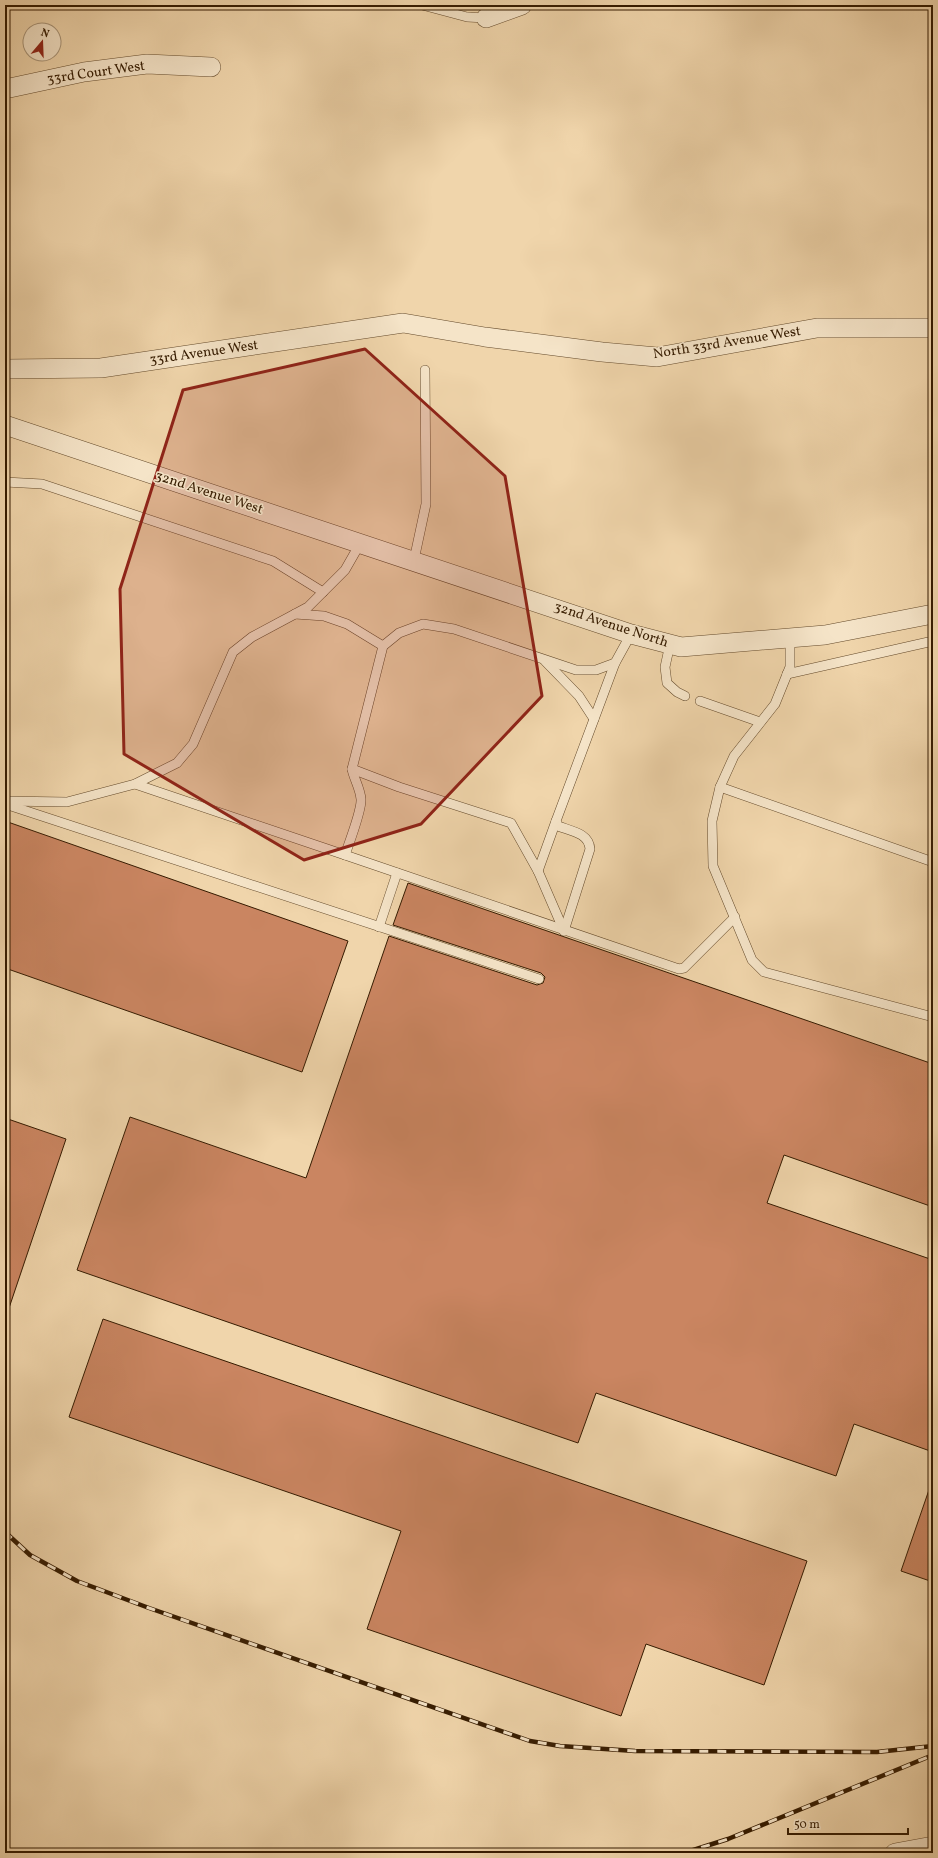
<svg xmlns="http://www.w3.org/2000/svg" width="938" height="1858" font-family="Vollkorn,serif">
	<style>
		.building { fill: #ca8561; stroke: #351b00 }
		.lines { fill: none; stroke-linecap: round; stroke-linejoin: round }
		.service-casing { stroke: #644a2b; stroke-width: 10 }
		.minor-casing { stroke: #644a2b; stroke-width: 20 }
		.service { stroke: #f5e4c8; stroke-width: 9 }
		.minor { stroke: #f5e4c8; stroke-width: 19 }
		.rail-casing { stroke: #351b00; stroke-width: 4.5 }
		.rail { stroke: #f5e4c8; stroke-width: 3; stroke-dasharray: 9; stroke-linecap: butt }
		.marked { fill: #8f2418; fill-opacity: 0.2; stroke: #8f2418; stroke-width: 3; stroke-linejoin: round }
		.labels { text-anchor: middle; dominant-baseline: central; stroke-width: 3; stroke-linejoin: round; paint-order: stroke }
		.street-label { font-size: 14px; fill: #351b00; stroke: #f5e4c8 }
	</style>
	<rect width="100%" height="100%" fill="#f0d5ab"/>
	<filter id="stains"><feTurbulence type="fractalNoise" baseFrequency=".005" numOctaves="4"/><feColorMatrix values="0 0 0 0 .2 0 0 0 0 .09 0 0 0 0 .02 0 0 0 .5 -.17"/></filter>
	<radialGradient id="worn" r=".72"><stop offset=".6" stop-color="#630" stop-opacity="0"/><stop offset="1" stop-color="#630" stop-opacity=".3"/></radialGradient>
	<g class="building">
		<path d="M5,821L348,941L302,1072L5,968Z"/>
		<path d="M408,883L933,1064V1207L784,1155L767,1203L933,1260V1452L854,1424L836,1476L596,1393L578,1443L77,1270L130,1117L306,1178L389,936L537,985L543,983L545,977L541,973L393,925Z"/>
		<path d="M5,1118L66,1139L7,1314H5Z"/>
		<path d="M103,1319L807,1561L764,1685L646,1644L621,1716L367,1629L401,1531L69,1417Z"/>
		<path d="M931,1484H933V1582L901,1571Z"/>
	</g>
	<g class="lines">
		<g class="service-casing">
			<g id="service">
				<path d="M422,5L467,17L486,18"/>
				<path d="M5,482L42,484L273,561L323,592"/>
				<path d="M414,560L426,504L425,370"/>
				<path d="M295,614L324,616L347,624L383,646"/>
				<path d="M790,638V667L775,704L734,756L720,787L712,821L713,866L752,960L764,972L933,1017"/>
				<path d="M670,644L665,667L667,683L677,692L685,696"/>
				<path d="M545,661L579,696L594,719"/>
				<path d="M615,663L596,670H576L454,629L423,624L399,633L383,646L352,769C354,779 360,788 361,799C362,810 349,843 345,855L679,969L684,968L735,917"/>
				<path d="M787,674L933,641"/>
				<path d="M700,701L760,722"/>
				<path d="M352,769L399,787L511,823L538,871L564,931"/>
				<path d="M135,784L345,855"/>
				<path d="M720,787L933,862"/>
				<path d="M5,801L67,802L135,784L177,763L193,744L233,652L252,637L308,607L345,570L361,542"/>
				<path d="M5,804L539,979"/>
				<path d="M538,871L556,821"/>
				<path d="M379,927L397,873"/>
				<path d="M564,931L590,849C589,833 571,831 558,826L556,821L615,663L631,634"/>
			</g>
		</g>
		<g class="minor-casing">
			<g id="minor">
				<path d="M486,18L522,5"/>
				<path d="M5,89L84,72L147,64L211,67"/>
				<path d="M5,369L101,368L403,323L485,337L602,352L657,357L817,328H933"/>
				<path d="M5,425L631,634L681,647L825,635L933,614"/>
				<path d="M895,1853L933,1846"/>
			</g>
		</g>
		<use href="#service" class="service"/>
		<use href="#minor" class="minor"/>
		<g class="rail-casing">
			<g id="rail">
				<path d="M5,1532L30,1555L77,1581L149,1608L530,1741L560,1746L635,1751L877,1752L933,1746"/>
				<path d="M684,1853L728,1839L933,1755"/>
			</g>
		</g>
		<use href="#rail" class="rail"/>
	</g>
	<path class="marked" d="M365,349L505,476L542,696L421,824L304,860L124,754L120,589L183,390Z"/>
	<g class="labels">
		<g class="street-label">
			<text transform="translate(96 73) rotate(-8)">33rd Court West</text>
			<text transform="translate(727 343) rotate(-9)">North 33rd Avenue West</text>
			<text transform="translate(204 353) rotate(-8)">33rd Avenue West</text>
			<text transform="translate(209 493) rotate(18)">32nd Avenue West</text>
			<text transform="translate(611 625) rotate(18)">32nd Avenue North</text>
		</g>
	</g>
	<rect width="938" height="1858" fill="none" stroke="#f0d5ab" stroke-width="20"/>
	<rect x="6" y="6" width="926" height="1846" fill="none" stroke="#351b00" stroke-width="2"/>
	<rect x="10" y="10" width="918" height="1838" fill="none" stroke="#351b00"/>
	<g transform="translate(42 42) rotate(19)"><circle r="19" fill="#f5e4c8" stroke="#a89478"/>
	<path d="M0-3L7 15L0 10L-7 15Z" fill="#8f2418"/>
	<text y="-6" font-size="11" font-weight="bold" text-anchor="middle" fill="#351b00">N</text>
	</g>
	<path d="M788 1828v6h120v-6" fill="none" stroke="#351b00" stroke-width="2"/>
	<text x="794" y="1828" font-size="12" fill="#351b00" stroke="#f5e4c8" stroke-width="3" paint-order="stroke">50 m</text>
	<rect width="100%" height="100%" filter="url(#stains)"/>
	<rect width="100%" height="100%" fill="url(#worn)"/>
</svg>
